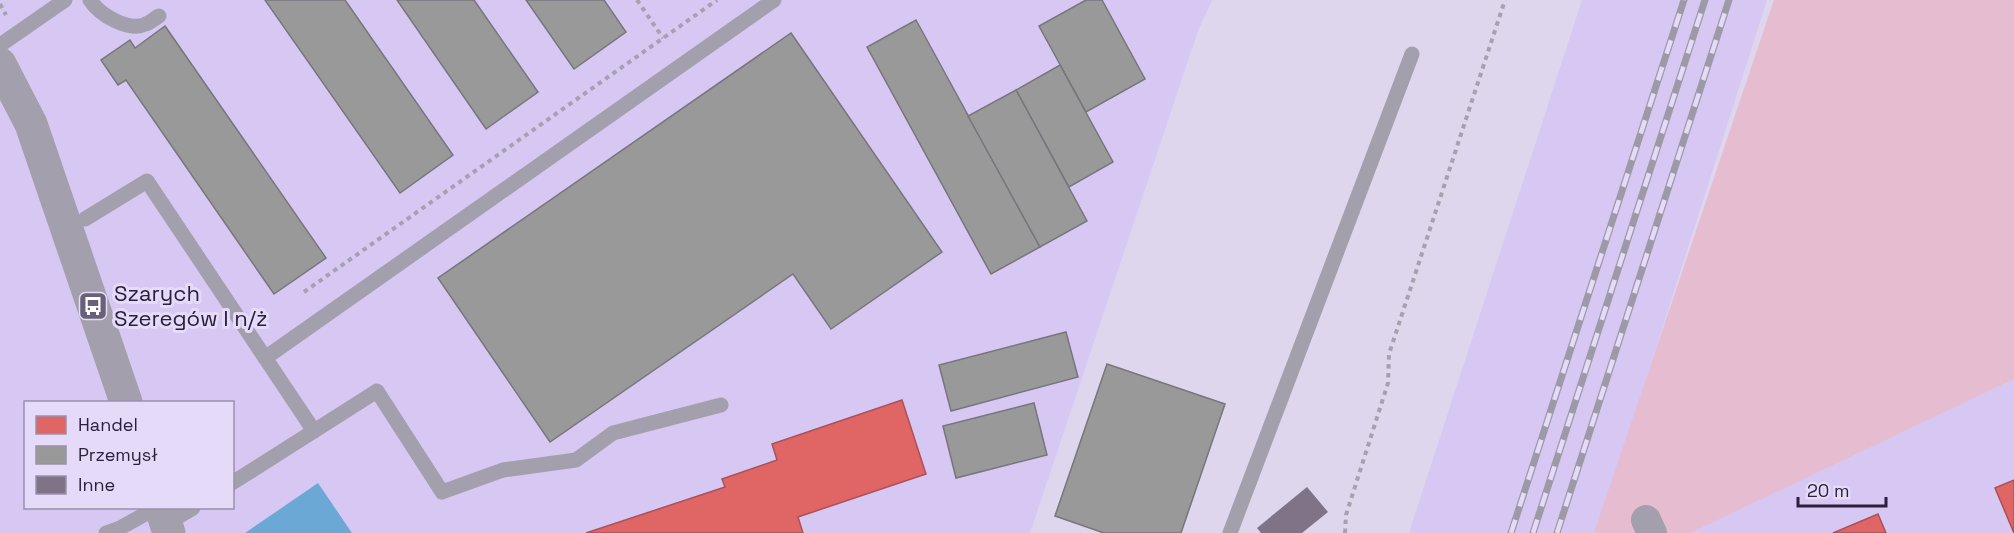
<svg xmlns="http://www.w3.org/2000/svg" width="2014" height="533" font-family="'Space Grotesk',sans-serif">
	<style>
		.built { fill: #d7c7f3; fill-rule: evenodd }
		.green { fill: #e5bcd0 }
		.water { fill: #6ca8d6 }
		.shops { fill: #e06666; stroke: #a95159; stroke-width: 1.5 }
		.industry { fill: #999; stroke: #78757d; stroke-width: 1.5 }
		.building { fill: #7f7487 }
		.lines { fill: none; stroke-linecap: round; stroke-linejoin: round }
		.path { stroke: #a6a1af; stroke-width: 4; stroke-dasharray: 4.5 4.5; stroke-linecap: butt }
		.service { stroke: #a49fad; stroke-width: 15 }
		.minor { stroke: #a49fad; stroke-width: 30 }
		.tertiary { stroke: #a49fad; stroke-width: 33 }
		.rail-casing { stroke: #9d99a6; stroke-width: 7 }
		.rail { stroke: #e5dbf8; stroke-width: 4.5; stroke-dasharray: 14; stroke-linecap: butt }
		.labels { text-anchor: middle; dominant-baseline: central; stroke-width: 6; stroke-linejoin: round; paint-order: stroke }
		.poi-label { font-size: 22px; fill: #2a203b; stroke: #e5dbf8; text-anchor: start }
	</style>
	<rect width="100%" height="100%" fill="#ded6ec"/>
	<g class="built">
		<path d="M0,0H1212L1198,31L1030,533H0ZM26,402H232V508H26Z"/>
		<path d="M1582,0H1767L1597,533H1409Z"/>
		<path d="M2014,379V533H1690L1691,532Z"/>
	</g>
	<path class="green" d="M1774,0H2014V379L1690,533H1594Z"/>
	<path class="water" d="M318,483L352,533H245Z"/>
	<g class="shops">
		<path d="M902,400L926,474L798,517L803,533H586L725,487L722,479L777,460L772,444Z"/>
		<path d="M2014,480V533L1995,488Z"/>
		<path d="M1878,514L1886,533H1833Z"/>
	</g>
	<g class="industry">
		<path d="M265,0H345L453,155L400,193Z"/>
		<path d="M397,0H474L538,92L486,129Z"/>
		<path d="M526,0H604L626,32L574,69Z"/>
		<path d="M1086,0H1102L1145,79L1086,112L1039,26Z"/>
		<path d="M916,20L1040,247L991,274L867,47Z"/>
		<path d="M165,26L326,258L274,294L126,80L118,85L101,60L130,40L135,48Z"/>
		<path d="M791,33L942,252L831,329L793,274L550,442L438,278Z"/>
		<path d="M1060,65L1113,162L1069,187L1016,90Z"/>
		<path d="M1016,90L1087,221L1040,247L968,116Z"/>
		<path d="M1066,332L1078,377L951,411L939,365Z"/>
		<path d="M1107,364L1225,404L1181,533H1104L1055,516Z"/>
		<path d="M1034,403L1047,455L956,478L943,426Z"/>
	</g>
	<path class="building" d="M1307,487L1328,512L1302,533H1261L1257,528Z"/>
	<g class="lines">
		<g class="path">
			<path d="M637,0L663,38"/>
			<path d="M0,4L6,15"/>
			<path d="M304,292L717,0"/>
			<path d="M1345,533L1346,515L1388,383L1389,354L1505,0"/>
		</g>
		<g class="service">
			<path d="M90,0C100,15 128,32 146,24C151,22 155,18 159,16"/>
			<path d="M0,45L65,0"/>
			<path d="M85,219L147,181L314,431L232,483"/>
			<path d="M265,358L774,0"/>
			<path d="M314,431L377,391L442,492L503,470L576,460L613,433L721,405"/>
			<path d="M166,524L193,508"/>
			<path d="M106,533L120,528L156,508"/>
			<path d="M1230,533L1412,54"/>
		</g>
		<path class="minor" d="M1646,520L1652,533"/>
		<g class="tertiary">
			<path d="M0,64L31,124L126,402"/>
			<path d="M161,508L169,533"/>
		</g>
		<g class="rail-casing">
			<g id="rail">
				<path d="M1511,533L1684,0"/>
				<path d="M1533,533L1705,0"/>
				<path d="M1557,533L1729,0"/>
			</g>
		</g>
		<use href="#rail" class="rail"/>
	</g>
	<defs>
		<g id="bus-square" transform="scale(1.5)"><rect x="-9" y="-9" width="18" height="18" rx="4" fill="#696079" stroke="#e5dbf8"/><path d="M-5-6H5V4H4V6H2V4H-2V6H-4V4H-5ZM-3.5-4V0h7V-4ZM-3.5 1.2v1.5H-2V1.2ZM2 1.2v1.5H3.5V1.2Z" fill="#fff"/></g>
	</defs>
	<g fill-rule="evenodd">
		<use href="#bus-square" x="93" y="306"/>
	</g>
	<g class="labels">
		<g class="poi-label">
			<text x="114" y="293">Szarych<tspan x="114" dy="25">Szeregów I n/ż</tspan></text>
		</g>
	</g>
	<rect x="24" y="401" width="210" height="108" fill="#e5dbf8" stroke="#9a90ac" stroke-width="1.5"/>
	<rect x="36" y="416" width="30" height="18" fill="#e06666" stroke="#9a90ac" stroke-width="1.5"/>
	<text x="78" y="431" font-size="18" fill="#2a203b">Handel</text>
	<rect x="36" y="446" width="30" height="18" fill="#999999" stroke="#9a90ac" stroke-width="1.5"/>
	<text x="78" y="461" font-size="18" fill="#2a203b">Przemysł</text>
	<rect x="36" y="476" width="30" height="18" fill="#7f7487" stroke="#9a90ac" stroke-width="1.5"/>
	<text x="78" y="491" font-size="18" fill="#2a203b">Inne</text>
	<path d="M1798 497v9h88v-9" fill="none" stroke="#2a203b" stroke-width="3"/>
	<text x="1807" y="497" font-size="18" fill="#2a203b" stroke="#e5dbf8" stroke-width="4.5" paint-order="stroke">20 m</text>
</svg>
